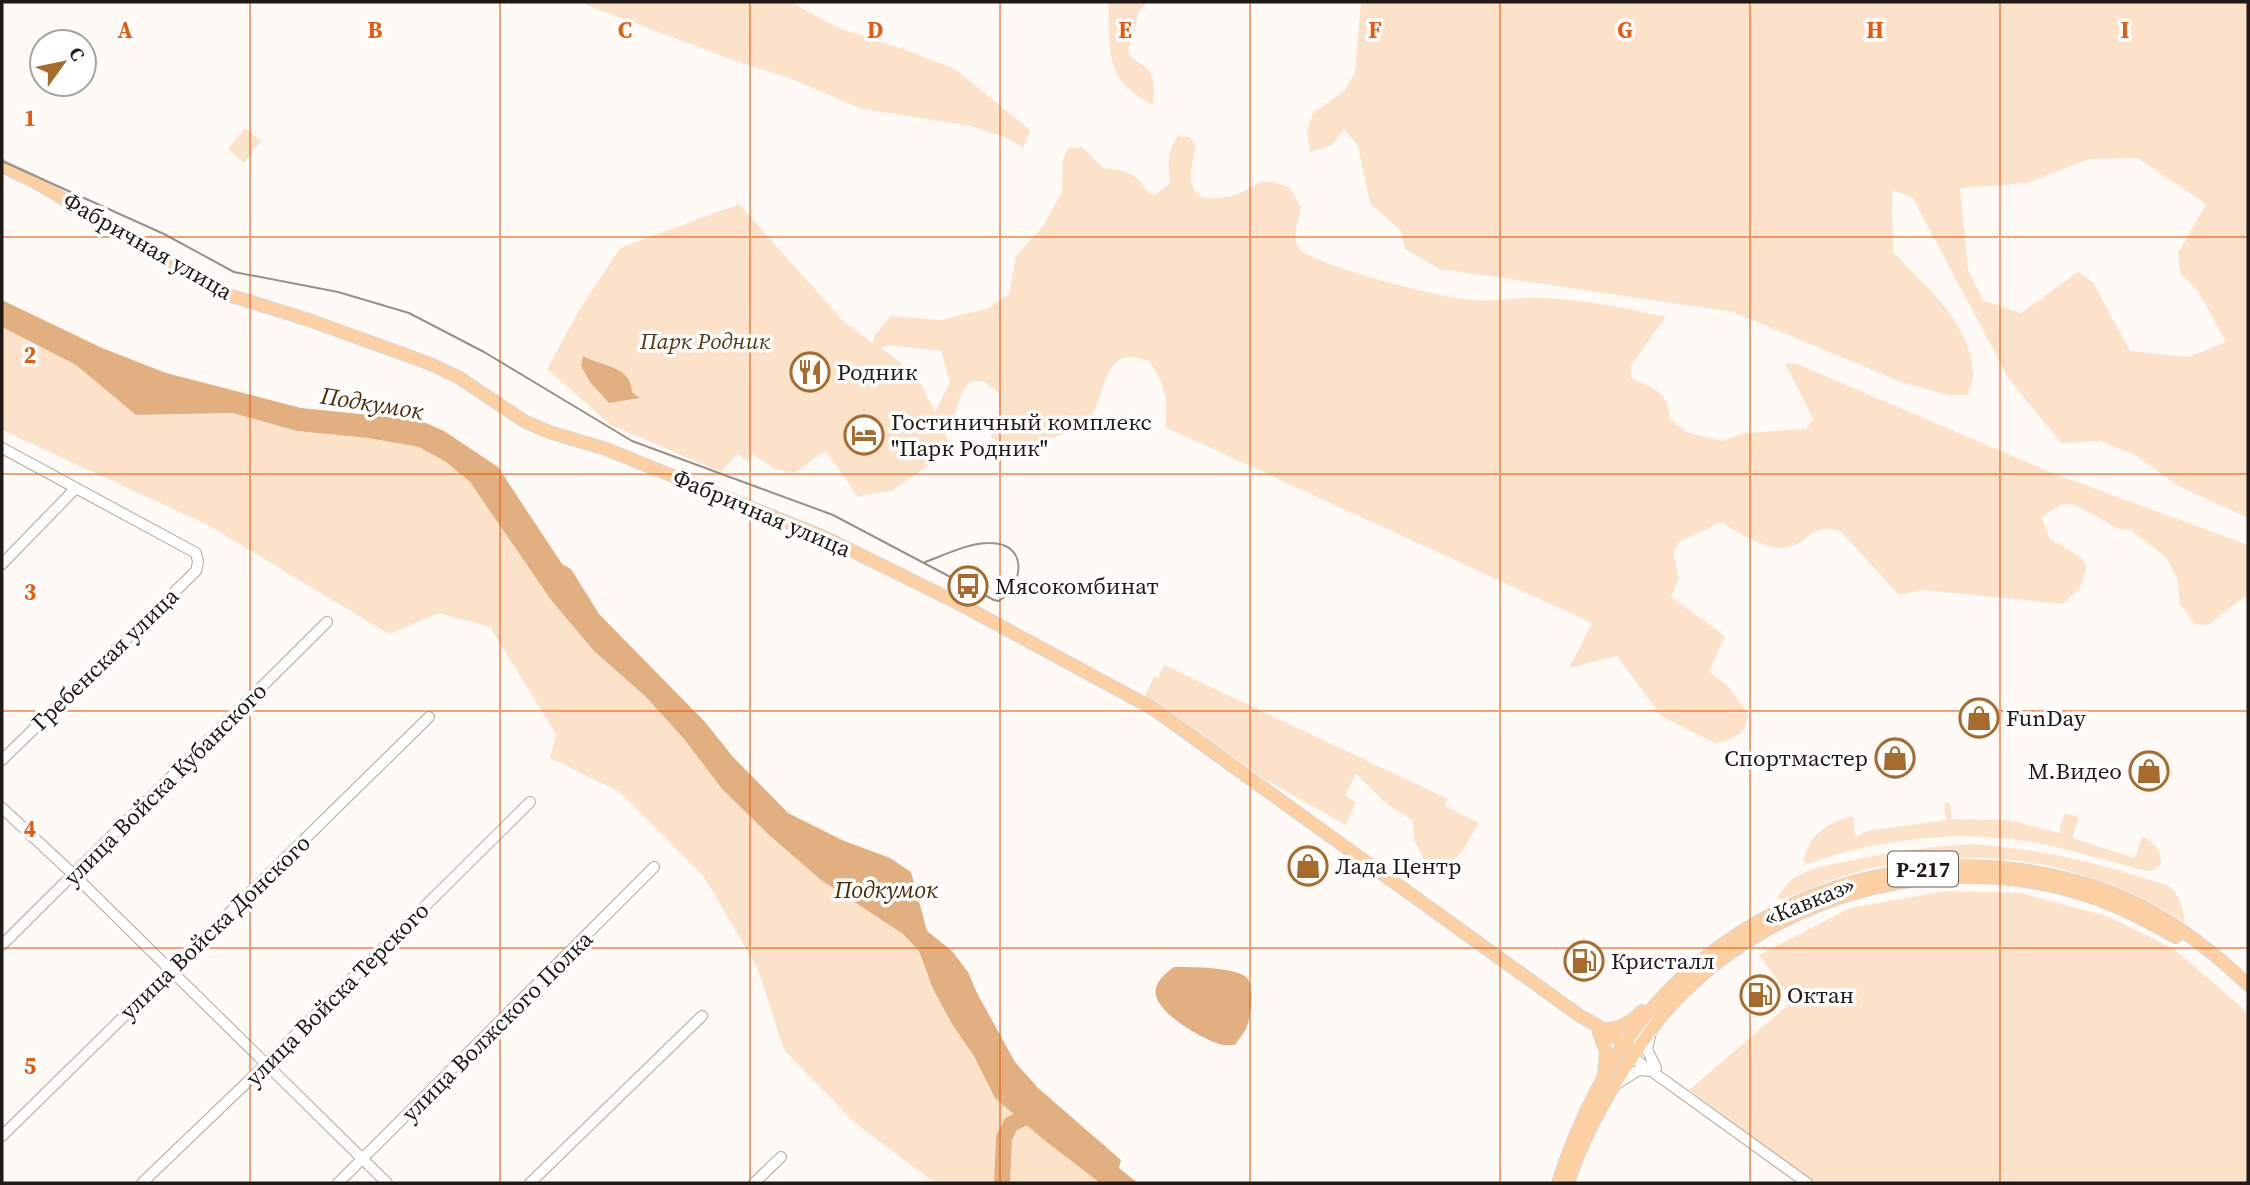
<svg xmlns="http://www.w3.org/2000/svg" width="2250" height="1185" font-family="'Source Serif 4',serif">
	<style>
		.green { fill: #fde2ca; fill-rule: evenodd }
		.water { fill: #e2b080 }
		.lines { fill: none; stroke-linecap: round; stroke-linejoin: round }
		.river { stroke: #e2b080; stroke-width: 16 }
		.minor-casing { stroke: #b2a69b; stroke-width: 12 }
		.major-casing { stroke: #d7d6d5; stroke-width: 14 }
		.minor { stroke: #fff; stroke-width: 10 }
		.major { stroke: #fdd0a4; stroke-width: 12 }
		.tram { stroke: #96918c; stroke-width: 2 }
		.grid { fill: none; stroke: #e8590c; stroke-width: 2; stroke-opacity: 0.55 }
		.labels { text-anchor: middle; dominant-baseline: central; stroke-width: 7; stroke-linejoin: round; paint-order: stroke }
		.shield { fill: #fff; stroke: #625f5c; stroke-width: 2 }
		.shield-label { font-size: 21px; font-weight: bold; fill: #1f1a16 }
		.street-label { font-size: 23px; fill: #1f1a16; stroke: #fff }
		.park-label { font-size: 23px; font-style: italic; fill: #5a3814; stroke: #fff }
		.poi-label { font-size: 23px; fill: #1f1a16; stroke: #fff; text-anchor: start }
		.water-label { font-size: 24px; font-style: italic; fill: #4d2c05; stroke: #fff }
		.grid-label { font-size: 23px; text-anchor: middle; font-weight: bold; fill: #e8590c; stroke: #fff; stroke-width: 7; stroke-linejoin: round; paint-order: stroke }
	</style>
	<rect width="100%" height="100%" fill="#fffaf5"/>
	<g class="green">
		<path d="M579,2H791L836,27L900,48L955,69L1030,130L1024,148L1005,137L971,126L862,109L789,78L730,59Z"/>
		<path d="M1108,2H1147L1139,11L1128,53C1132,60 1135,60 1141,64C1157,72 1154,90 1153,105C1102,77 1111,54 1108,2Z"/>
		<path d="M1361,2H2248V518L2176,485L2136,455L2100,441L2061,443L2009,379L1912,197L1892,190L1893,252C1925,286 1971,322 1973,374C1973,380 1970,388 1968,395H1948L1904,383L1733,312L1440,269L1405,249L1401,231L1370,203L1358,146L1344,129L1332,145L1310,152L1307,130L1313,113L1345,90L1355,72ZM2137,158L2206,204L2178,253L2180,273L2198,291L2226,342L2188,357L2130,351L2093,282L2078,272L2021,313L1983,300L1968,270L1960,188L2027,183L2089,159Z"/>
		<path d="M245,128L261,141L244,163L228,149Z"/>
		<path d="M1178,136L1190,137L1196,147C1187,180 1186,207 1231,196C1242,194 1251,185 1262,182C1270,180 1281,185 1289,187L1301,207C1299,219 1291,238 1299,248C1312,265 1445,299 1471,300C1494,302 1517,297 1540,298C1583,299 1625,308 1666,317L1631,365V378C1652,389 1670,391 1669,418L1686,432L1722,441L1745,433L1806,429L1813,419L1785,363L1797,364L2050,472L2248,545V594L2208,625L2195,624L2180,604L2177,579L2166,557L2131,530L2119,529L2075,505L2062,504L2042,517L2049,538L2080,557L2087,566L2080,588L2063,604L1922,590L1899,595L1841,532C1812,520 1808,546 1784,548C1766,549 1737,533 1722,522L1679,542L1673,553L1679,578L1671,597L1725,636L1709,672L1728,686L1748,714C1746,736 1736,736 1717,744L1661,716L1617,656L1569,668L1592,623L1165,427C1169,398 1165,385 1149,361C1139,358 1127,354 1118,361C1102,373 1103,399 1092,414C1074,439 1017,449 991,438L993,424L999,420V393L983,381H971C954,397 959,417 946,435L949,442L932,463L893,490L858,497L826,451L794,473L775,469L753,454L748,461L737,454L721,472L611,425L547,369L578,312L620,248L739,204L843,321L873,343L874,336L891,316L941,320L989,308L1009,294L1016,256L1044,225L1062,191L1063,159L1068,148L1082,147L1103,168C1129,171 1134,172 1149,194L1155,195L1170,183C1168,164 1166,152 1178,136ZM886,345L941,351L950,382L935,412L916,374L881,348Z"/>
		<path d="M2,327L76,365L136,415L233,413L297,431L368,438L419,447L446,462L470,482L551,600L594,651L646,697L684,739L722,789L769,835L821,880L903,934L919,951L933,989L952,1024L1021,1118L1044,1140L1100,1183H935L855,1123L784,1050L757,967L704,877L620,792L550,758L556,734L490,627L439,613L389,634L208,525L2,430Z"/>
		<path d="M1164,665L1448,799L1445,806L1479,823C1462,850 1462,865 1427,864L1414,840L1413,821L1387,804L1356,774L1345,796L1356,802L1346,825L1264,779L1145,696L1154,676L1158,678Z"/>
		<path d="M1944,803H1950L1952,819L2009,820L2059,833L2064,813L2079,817L2072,838L2135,858L2142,837C2155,842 2161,850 2161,864L2153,871H2145C2106,860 2066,848 2025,841C1954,830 1875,840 1807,864L1803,860C1813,831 1825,824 1853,816L1855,837L1867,831L1946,820Z"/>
		<path d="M1974,844C2031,849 2086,859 2140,877C2149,880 2163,883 2171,888C2180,895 2184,913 2185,923C2177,920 2170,913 2162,909C2135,896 2107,884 2078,874C2016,852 1925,855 1861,871C1833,878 1808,891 1780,900L1778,897C1783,888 1791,878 1801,874C1815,867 1833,864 1849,861C1890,852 1931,846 1974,844Z"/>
		<path d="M1946,891L2021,893L2109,917L2174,949L2238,1004L2248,1014V1183H1815L1689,1090L1793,1001L1759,955L1850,908Z"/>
	</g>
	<g class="water">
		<path d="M2,300L102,348L166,373L301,408L419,420L444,431L498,467L562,564L571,569L599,614L705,722L733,757L788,813L842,840L890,858L911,872L927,931L952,951L968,972L977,993L1015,1062L1038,1088L1121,1160L1119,1168L1138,1183H1100L1044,1140L995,1098L974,1056L952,1024L933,989L919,951L903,934L821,880L769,835L722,789L684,739L646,697L594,651L551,600L470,482L446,462L419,447L368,438L297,431L233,413L136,415L76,365L2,327Z"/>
		<path d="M583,356C600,366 632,366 632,392L640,398L609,403L590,382L581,366Z"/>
		<path d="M1174,967C1190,967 1234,967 1246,977C1255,984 1251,1016 1247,1026C1245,1032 1239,1039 1235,1045C1230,1045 1224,1046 1219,1044C1201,1038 1150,1010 1156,988C1158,979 1167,972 1174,967Z"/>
	</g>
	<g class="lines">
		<path class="river" d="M1002,1183L1004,1138L1011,1124L1039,1111"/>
		<g class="minor-casing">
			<g id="minor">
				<path d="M2,448L196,553L198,562L196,571L2,760"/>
				<path d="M2,564L75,489"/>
				<path d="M2,808L74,875L387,1183"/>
				<path d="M2,945L327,622"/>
				<path d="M1651,1032L1647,1049L1656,1068"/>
				<path d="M1638,1049L1639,1036L1652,1017"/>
				<path d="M1632,1057L1807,1183"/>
				<path d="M1618,1083L1639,1070L1650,1071"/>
				<path d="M2,1136L429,717"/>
				<path d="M142,1183L267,1063L530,802"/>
				<path d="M338,1183L654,867"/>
				<path d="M530,1183L702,1016"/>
				<path d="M754,1183L781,1157"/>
			</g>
		</g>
		<g class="major-casing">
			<g id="major">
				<path d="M2,166L35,182L229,295L309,320L428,363L458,377L524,421L549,432L606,449L824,537L958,603L1152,708L1580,1016L1595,1024L1636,1052"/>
				<path d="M1602,1029C1619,1030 1631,1023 1642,1011"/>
				<path d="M1599,1033L1606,1052L1604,1076"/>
				<path d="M1558,1183C1581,1112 1617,1041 1671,988C1794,865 1991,829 2146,909C2184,929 2218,956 2248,985"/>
				<path d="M1568,1183C1581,1142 1601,1106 1624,1069C1637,1050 1649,1031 1664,1013C1773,888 1961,841 2115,906C2136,915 2156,926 2176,937"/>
			</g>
		</g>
		<use href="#minor" class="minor"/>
		<use href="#major" class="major"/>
		<path class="tram" d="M2,161L164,234L234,272L338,292L409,313L484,352L632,441L833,515L994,600L999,601C1025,584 1028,542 989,543C968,543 945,555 925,562"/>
	</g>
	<path class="grid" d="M250,2V1183M500,2V1183M750,2V1183M1000,2V1183M1250,2V1183M1500,2V1183M1750,2V1183M2000,2V1183M2,237H2248M2,474H2248M2,711H2248M2,948H2248"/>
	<defs>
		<g id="restaurant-ring" transform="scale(2.0125)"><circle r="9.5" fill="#fff" stroke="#a76c2d" stroke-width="1.5"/><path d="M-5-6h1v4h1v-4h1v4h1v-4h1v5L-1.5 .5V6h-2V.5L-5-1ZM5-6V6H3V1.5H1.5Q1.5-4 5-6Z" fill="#a76c2d"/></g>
		<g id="hotel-ring" transform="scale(2.0125)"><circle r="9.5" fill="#fff" stroke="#a76c2d" stroke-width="1.5"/><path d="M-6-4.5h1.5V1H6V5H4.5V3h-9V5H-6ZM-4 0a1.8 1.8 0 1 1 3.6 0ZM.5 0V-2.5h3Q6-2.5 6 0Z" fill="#a76c2d"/></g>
		<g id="bus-ring" transform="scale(2.0125)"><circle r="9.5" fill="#fff" stroke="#a76c2d" stroke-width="1.5"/><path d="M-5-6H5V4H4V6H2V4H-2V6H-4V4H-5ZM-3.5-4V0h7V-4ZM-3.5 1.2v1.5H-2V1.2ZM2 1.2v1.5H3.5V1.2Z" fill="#a76c2d"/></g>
		<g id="shop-ring" transform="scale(2.0125)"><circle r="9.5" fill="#fff" stroke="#a76c2d" stroke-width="1.5"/><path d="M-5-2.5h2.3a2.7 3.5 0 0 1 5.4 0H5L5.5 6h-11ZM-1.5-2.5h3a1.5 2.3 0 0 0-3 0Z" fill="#a76c2d"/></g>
		<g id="fuel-ring" transform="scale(2.0125)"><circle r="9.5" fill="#fff" stroke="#a76c2d" stroke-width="1.5"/><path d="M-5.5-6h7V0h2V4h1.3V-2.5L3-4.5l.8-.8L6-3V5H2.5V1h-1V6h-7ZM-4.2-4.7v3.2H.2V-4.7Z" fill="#a76c2d"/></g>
	</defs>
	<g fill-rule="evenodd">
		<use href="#restaurant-ring" x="810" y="372"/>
		<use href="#hotel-ring" x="864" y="435"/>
		<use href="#bus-ring" x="968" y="586"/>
		<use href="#shop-ring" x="1979" y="718"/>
		<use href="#shop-ring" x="1895" y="758"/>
		<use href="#shop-ring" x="2149" y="771"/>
		<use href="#shop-ring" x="1308" y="866"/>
		<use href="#fuel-ring" x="1584" y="961"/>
		<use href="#fuel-ring" x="1760" y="995"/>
	</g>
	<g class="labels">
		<rect class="shield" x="1888" y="851.5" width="70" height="35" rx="5"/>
		<g class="shield-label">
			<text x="1923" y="869">Р-217</text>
		</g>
		<g class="street-label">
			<text transform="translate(148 246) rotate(30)">Фабричная улица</text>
			<text transform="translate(762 513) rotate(23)">Фабричная улица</text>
			<text transform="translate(105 659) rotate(-44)">Гребенская улица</text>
			<text transform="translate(165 784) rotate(-45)">улица Войска Кубанского</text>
			<text transform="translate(1809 901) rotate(-22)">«Кавказ»</text>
			<text transform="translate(215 927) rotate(-44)">улица Войска Донского</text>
			<text transform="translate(337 994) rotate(-45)">улица Войска Терского</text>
			<text transform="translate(497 1026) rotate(-45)">улица Волжского Полка</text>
		</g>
		<g class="park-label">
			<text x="705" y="341">Парк Родник</text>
		</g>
		<g class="poi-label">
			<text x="837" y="372">Родник</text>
			<text x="891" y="422">Гостиничный комплекс<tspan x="891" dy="26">"Парк Родник"</tspan></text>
			<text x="995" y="586">Мясокомбинат</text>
			<text x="2006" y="718">FunDay</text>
			<text x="1868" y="758" text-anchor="end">Спортмастер</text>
			<text x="2122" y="771" text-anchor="end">М.Видео</text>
			<text x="1335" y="866">Лада Центр</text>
			<text x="1611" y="961">Кристалл</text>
			<text x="1787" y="995">Октан</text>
		</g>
		<g class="water-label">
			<text transform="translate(372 403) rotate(9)">Подкумок</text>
			<text x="886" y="889">Подкумок</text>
		</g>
	</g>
	<g class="grid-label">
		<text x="125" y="38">A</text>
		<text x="375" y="38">B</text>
		<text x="625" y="38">C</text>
		<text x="875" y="38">D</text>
		<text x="1125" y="38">E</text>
		<text x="1375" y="38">F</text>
		<text x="1625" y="38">G</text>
		<text x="1875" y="38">H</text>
		<text x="2125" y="38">I</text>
		<text x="30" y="126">1</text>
		<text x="30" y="363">2</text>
		<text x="30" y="600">3</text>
		<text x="30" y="837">4</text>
		<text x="30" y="1074">5</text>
	</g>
	<rect width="2250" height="1185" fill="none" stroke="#1f1a16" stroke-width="7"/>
	<g transform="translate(63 63) rotate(57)"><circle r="33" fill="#ffffff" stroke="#a5a3a2" stroke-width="2"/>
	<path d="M0-5L12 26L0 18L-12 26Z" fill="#a76c2d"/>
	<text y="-10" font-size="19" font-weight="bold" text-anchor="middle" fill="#1f1a16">С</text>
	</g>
</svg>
